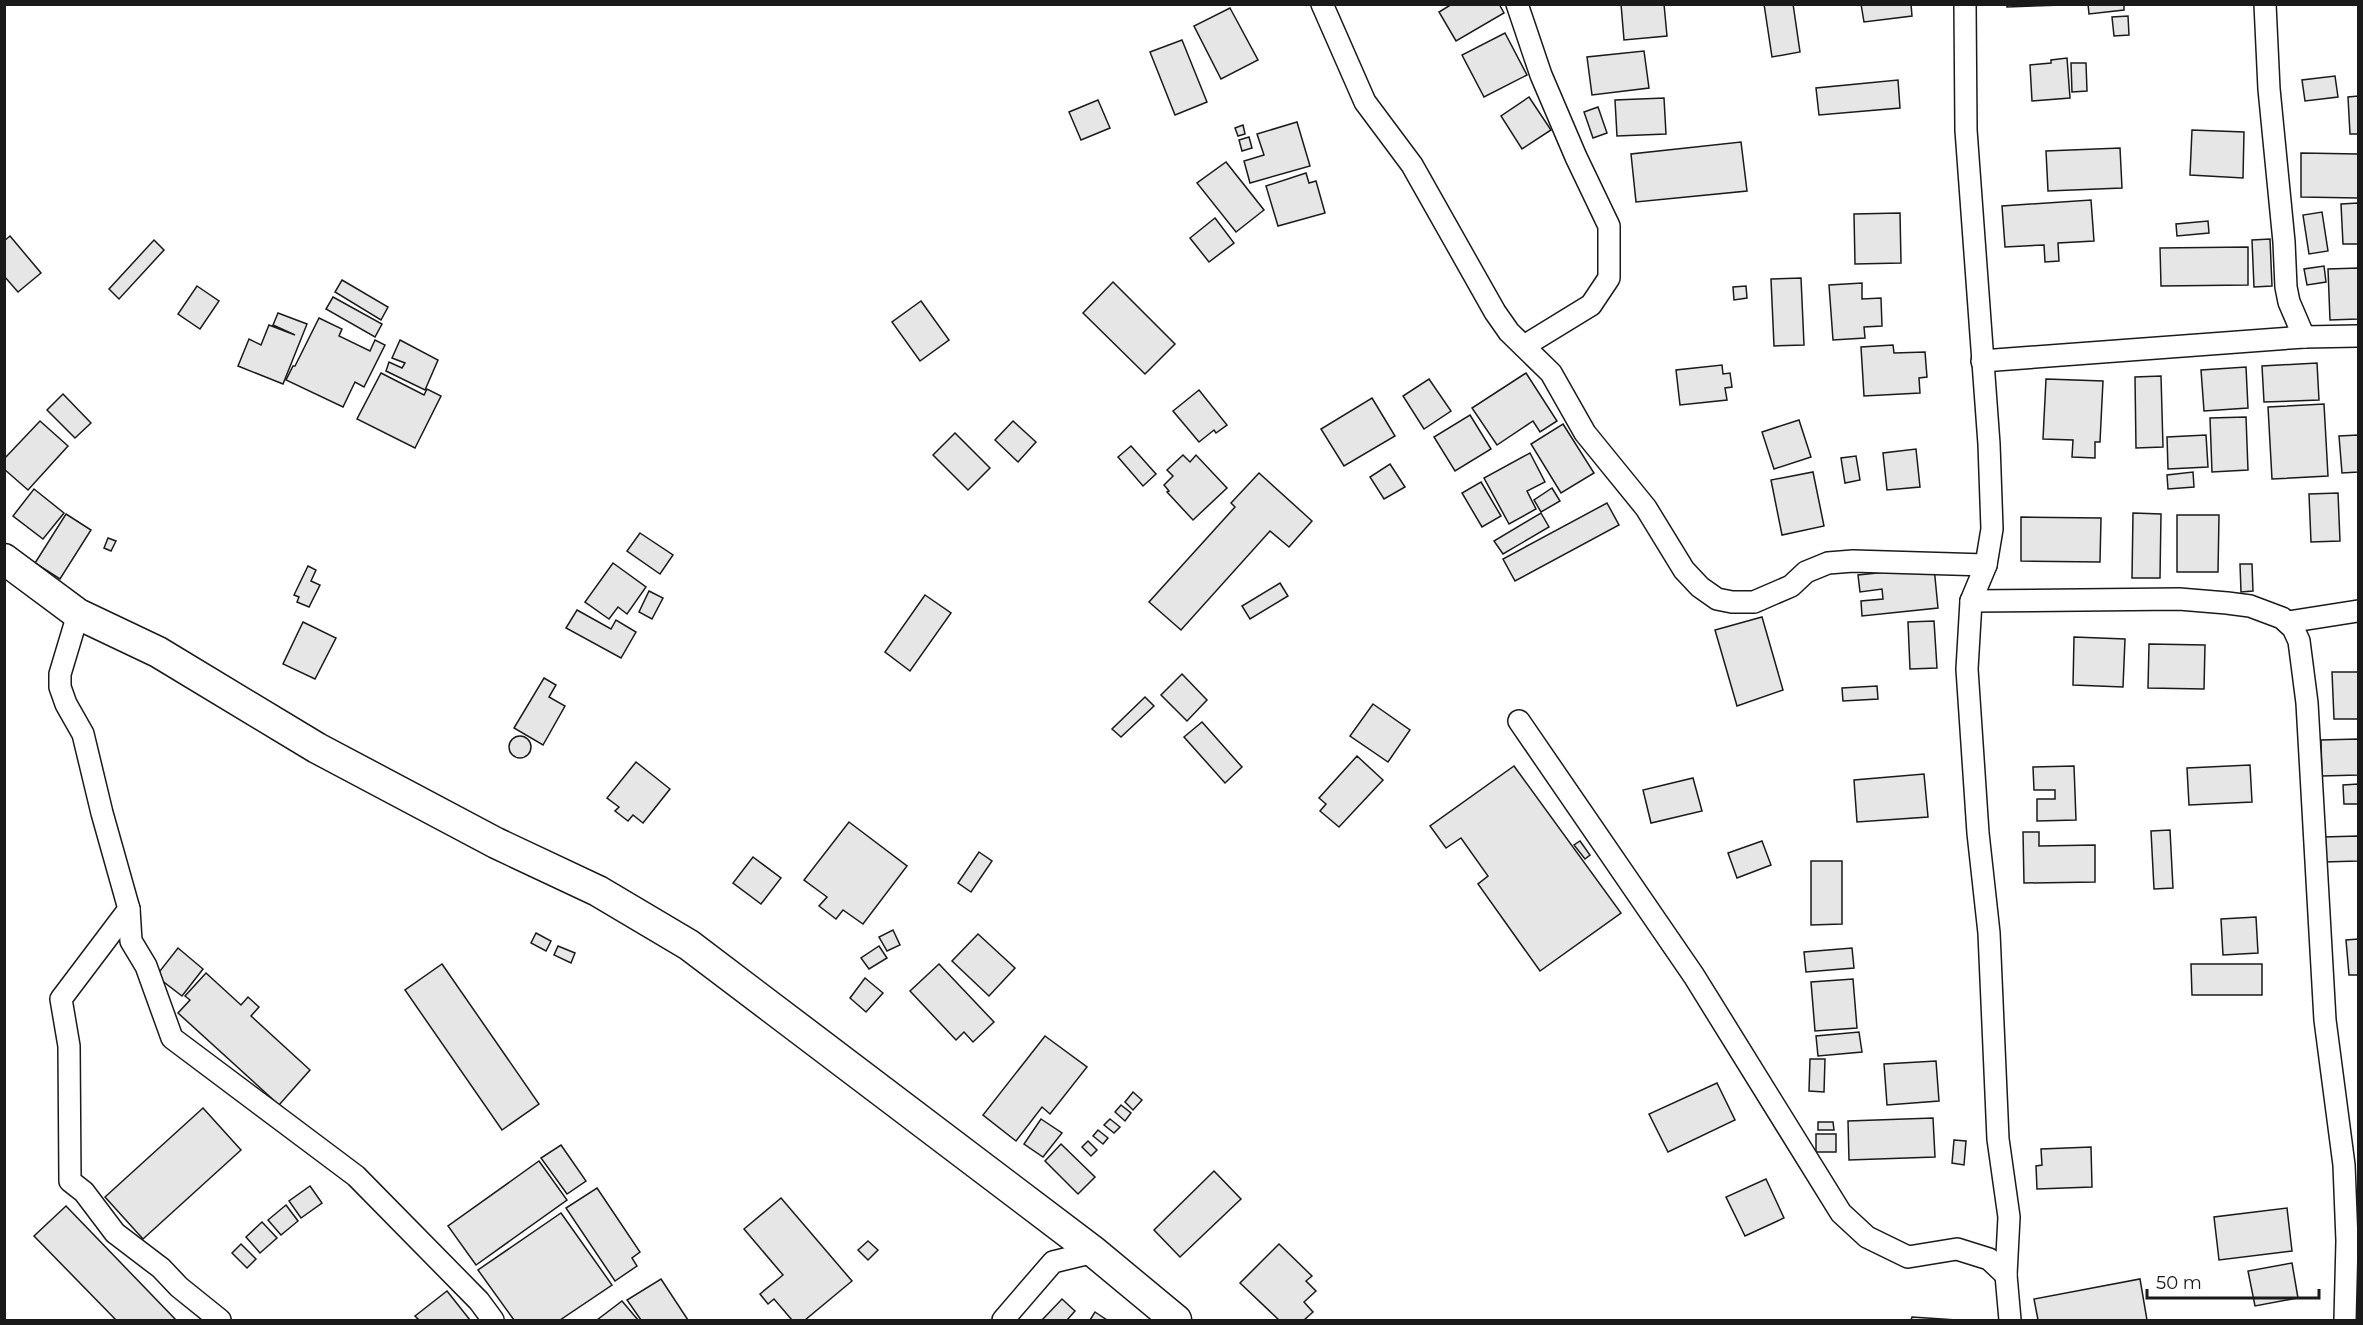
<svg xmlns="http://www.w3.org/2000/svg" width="2363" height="1325" font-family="Montserrat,sans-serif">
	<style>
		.building { fill: #e6e6e6; stroke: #1a1a1a; stroke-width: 1.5 }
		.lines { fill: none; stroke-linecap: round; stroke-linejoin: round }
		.minor-casing { stroke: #1a1a1a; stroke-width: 24 }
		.secondary-casing { stroke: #1a1a1a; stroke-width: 33 }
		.minor { stroke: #fff; stroke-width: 21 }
		.secondary { stroke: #fff; stroke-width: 30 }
	</style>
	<rect width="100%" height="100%" fill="#fff"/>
	<g class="building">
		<path d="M1452,4H1499L1504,13L1456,41L1439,12Z"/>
		<path d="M1621,4H1664L1667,36L1624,40Z"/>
		<path d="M1764,4H1793L1800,52L1772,57Z"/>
		<path d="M1861,4H1911L1912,16L1864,22Z"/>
		<path d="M2007,4H2062V5L2007,7Z"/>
		<path d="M2088,4H2124V10L2089,14Z"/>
		<path d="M1230,8L1258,60L1221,79L1194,26Z"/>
		<path d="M2128,16L2129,35L2114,36L2112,17Z"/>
		<path d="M1505,33L1527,75L1484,97L1462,55Z"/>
		<path d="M1182,40L1207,102L1175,115L1150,52Z"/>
		<path d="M1644,51L1649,88L1592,95L1587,57Z"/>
		<path d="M2067,58L2070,98L2032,101L2030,65L2051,63V60Z"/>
		<path d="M2071,63H2086L2087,91L2072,92Z"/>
		<path d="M2335,76L2338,97L2305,101L2302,80Z"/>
		<path d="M1898,80L1900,108L1819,115L1816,88Z"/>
		<path d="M2358,96V134H2350L2348,97Z"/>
		<path d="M1529,97L1551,130L1522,149L1501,116Z"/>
		<path d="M1664,98L1666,134L1617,136L1615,100Z"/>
		<path d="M1098,100L1110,128L1081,140L1069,112Z"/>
		<path d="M1598,107L1607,133L1593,138L1584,112Z"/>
		<path d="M1297,122L1310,166L1250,183L1244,161L1264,155L1257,134Z"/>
		<path d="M1243,125L1245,134L1238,136L1235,128Z"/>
		<path d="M2192,130L2244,132L2243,178L2190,175Z"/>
		<path d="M1249,137L1252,148L1242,151L1239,140Z"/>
		<path d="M1741,142L1747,191L1636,202L1631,154Z"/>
		<path d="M2120,148L2122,188L2048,191L2046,151Z"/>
		<path d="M2301,153L2358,154V198L2301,197Z"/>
		<path d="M1226,162L1264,210L1236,232L1197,183Z"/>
		<path d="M1306,173L1309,183L1316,181L1325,213L1278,226L1266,186Z"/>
		<path d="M2091,200L2094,241L2058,243L2059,261L2045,262L2044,245L2005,247L2002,206Z"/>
		<path d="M2358,203V244H2343L2341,204Z"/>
		<path d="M2322,212L2328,251L2309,254L2303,215Z"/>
		<path d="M1900,213L1901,263L1855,264L1854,214Z"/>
		<path d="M1215,218L1234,243L1209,262L1190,238Z"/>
		<path d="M2208,221L2209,233L2177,236L2176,224Z"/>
		<path d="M10,236L41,273L18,292L4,276V241Z"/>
		<path d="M2270,239L2272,286L2254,287L2252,240Z"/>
		<path d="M154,240L164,250L119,299L109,289Z"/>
		<path d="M2248,247V285L2161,286L2160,248Z"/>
		<path d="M2324,266L2326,282L2307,285L2304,269Z"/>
		<path d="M2358,268V319L2330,320L2328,269Z"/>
		<path d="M1801,278L1804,345L1774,346L1771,279Z"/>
		<path d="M342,280L388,307L381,320L335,292Z"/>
		<path d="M1113,282L1175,344L1145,374L1083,313Z"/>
		<path d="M1862,283V299L1881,298L1882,326L1864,327L1865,338L1833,340L1829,285Z"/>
		<path d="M197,286L219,301L200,329L178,314Z"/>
		<path d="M1746,286L1747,298L1734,300L1733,287Z"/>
		<path d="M333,297L382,324L375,337L326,309Z"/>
		<path d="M921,301L949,340L920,361L892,322Z"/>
		<path d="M278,313L307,324L283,384L238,366L249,339L261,345L269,325L295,335L273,325Z"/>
		<path d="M319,318L342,329L339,336L370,351L375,340L385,345L364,387L355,382L343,407L286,380L293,366H295Z"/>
		<path d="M400,340L438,360L425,390L386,371L389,362L402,368L405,363L392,358Z"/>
		<path d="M1893,345L1894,353L1925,352L1927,377L1919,378L1920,393L1864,396L1861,347Z"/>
		<path d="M2317,363L2319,400L2264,402L2262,366Z"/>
		<path d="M1722,365L1723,374L1730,373L1732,387L1725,388L1727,400L1680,405L1676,370Z"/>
		<path d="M2246,367L2248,408L2204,411L2201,370Z"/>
		<path d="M381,373L424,395L427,389L441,396L415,448L357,419Z"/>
		<path d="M1526,373L1557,421L1540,432L1533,421L1497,445L1472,408Z"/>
		<path d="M2161,376L2163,447L2136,448L2135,377Z"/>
		<path d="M1429,379L1451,411L1424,429L1403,396Z"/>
		<path d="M2046,379L2103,381L2100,442H2095V458L2072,457L2073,440L2043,439Z"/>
		<path d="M1199,390L1227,425L1216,433L1214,430L1199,442L1173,411Z"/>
		<path d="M63,394L91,423L75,438L47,410Z"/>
		<path d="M1372,398L1395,436L1344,466L1321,429Z"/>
		<path d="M2324,404L2328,476L2272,479L2268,407Z"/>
		<path d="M1470,415L1491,449L1455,471L1434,437Z"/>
		<path d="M2246,417L2248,470L2212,472L2210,418Z"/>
		<path d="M1799,420L1811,457L1774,469L1762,432Z"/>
		<path d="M40,421L68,446L28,490L4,469V459Z"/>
		<path d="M1013,421L1036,442L1018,462L995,440Z"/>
		<path d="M1563,424L1594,473L1561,493L1531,444Z"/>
		<path d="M955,433L990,468L968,490L933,455Z"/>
		<path d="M2206,435L2208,467L2168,469L2167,437Z"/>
		<path d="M2358,435V472L2342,473L2339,436Z"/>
		<path d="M1131,446L1156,474L1143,486L1118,457Z"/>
		<path d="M1916,449L1920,487L1887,490L1883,453Z"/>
		<path d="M1530,453L1545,482L1527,491L1536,509L1509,524L1484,478Z"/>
		<path d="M1183,455L1190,462L1196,455L1227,488L1193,520L1167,492L1169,491L1164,485L1173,476L1167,470Z"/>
		<path d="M1856,456L1860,480L1845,483L1841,458Z"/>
		<path d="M1390,464L1405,487L1384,499L1370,477Z"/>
		<path d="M1813,472L1824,526L1782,535L1771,480Z"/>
		<path d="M2193,472L2194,487L2168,489L2167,475Z"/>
		<path d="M1259,473L1312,521L1289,547L1270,531L1181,630L1149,602L1235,507L1231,503Z"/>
		<path d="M1481,482L1501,516L1482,527L1462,493Z"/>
		<path d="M1552,488L1560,501L1541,512L1534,500Z"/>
		<path d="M34,489L64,513L43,539L13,516Z"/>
		<path d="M2338,493L2340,541L2311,542L2309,494Z"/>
		<path d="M1607,503L1619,525L1515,581L1503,559Z"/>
		<path d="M1541,513L1549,527L1503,554L1494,541Z"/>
		<path d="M2133,513L2161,514L2160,578H2132Z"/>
		<path d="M66,514L91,530L60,579L35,563Z"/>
		<path d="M2177,515H2219L2218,572H2177Z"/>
		<path d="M2021,517L2101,518L2100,562L2021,561Z"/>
		<path d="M640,533L673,555L660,574L627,551Z"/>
		<path d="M108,538L116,541L111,551L104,548Z"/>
		<path d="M613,563L646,587L627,614L618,607L609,619L585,602Z"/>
		<path d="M2240,564H2252L2253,591L2241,592Z"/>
		<path d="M308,566L316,570L311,581L320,585L309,607L297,602L299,597L294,595Z"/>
		<path d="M1934,567L1938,608L1862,616L1861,601L1883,599L1882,589L1860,592L1858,575Z"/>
		<path d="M1280,583L1288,596L1250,619L1242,606Z"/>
		<path d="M649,591L663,598L652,619L639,612Z"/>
		<path d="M925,595L951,613L910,671L885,652Z"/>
		<path d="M577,610L611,629L616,620L636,632L621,658L566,628Z"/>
		<path d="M1762,617L1783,690L1737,706L1715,630Z"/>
		<path d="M1934,621L1937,668L1910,669L1908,622Z"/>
		<path d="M303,622L336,638L315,679L283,664Z"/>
		<path d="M2074,637L2125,639L2123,687L2073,685Z"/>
		<path d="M2149,644L2205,645L2204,689L2148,688Z"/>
		<path d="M2332,672H2358V719H2334Z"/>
		<path d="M1182,674L1207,700L1187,721L1161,695Z"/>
		<path d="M544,678L556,685L549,697L565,706L543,745L514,728Z"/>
		<path d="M1877,686L1878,699L1843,701L1842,688Z"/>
		<path d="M1145,697L1154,706L1121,737L1112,729Z"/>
		<path d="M1373,704L1410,730L1388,762L1350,736Z"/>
		<path d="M1202,722L1242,767L1225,783L1184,737Z"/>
		<circle cx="520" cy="747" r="11"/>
		<path d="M2358,739V775L2322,776L2321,740Z"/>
		<path d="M1357,756L1383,780L1339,827L1320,811L1326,804L1319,798Z"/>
		<path d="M636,762L670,789L643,823L633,815L628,821L615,811L619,807L607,798Z"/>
		<path d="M2250,765L2252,802L2189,805L2187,768Z"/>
		<path d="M1514,766L1621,913L1540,971L1478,884L1488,876L1461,838L1446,848L1430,826Z"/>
		<path d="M2074,766L2076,820L2037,821V799H2055V790H2034L2033,767Z"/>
		<path d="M1924,774L1928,817L1857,822L1854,780Z"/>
		<path d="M1693,778L1702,811L1651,823L1643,790Z"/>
		<path d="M2358,784V804H2344L2343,785Z"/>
		<path d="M849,822L907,866L863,924L843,910L836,919L819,906L827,897L804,880Z"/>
		<path d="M2170,830L2173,888L2154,889L2151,831Z"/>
		<path d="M2023,832H2039V846L2095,845V882L2024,883Z"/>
		<path d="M2358,836V861L2324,862L2323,837Z"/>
		<path d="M1580,841L1590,855L1585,859L1574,845Z"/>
		<path d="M1762,841L1771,865L1737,878L1728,853Z"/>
		<path d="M979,852L992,861L971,892L958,883Z"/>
		<path d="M753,857L781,878L761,904L733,883Z"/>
		<path d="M1811,861H1842V924L1811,925Z"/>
		<path d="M2256,917L2258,953L2223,955L2221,919Z"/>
		<path d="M893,930L900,945L887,951L879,937Z"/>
		<path d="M536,933L551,941L546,951L531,943Z"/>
		<path d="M978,934L1015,968L989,996L952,961Z"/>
		<path d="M2358,939V975H2349L2346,940Z"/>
		<path d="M558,946L575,953L571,963L554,955Z"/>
		<path d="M879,946L887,958L869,969L861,958Z"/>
		<path d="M178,948L203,969L182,996L156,976Z"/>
		<path d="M1852,948L1854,968L1806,972L1804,952Z"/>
		<path d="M442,964L539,1104L502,1130L405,990Z"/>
		<path d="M939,964L994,1022L973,1042L964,1032L956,1040L910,991Z"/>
		<path d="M2191,964H2262V995H2192Z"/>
		<path d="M206,973L241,1005L248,997L259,1007L251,1016L310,1070L279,1105L178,1013L190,1000L185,996Z"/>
		<path d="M865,978L883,993L866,1012L850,998Z"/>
		<path d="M1853,979L1857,1028L1815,1031L1811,982Z"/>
		<path d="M1859,1032L1862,1052L1818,1056L1816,1036Z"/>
		<path d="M1045,1036L1087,1067L1050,1114L1042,1107L1016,1141L983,1115Z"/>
		<path d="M1810,1059H1825L1824,1092L1809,1091Z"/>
		<path d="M1936,1061L1939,1101L1887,1105L1884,1064Z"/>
		<path d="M1717,1083L1735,1120L1668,1152L1649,1114Z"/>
		<path d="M1133,1092L1142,1100L1133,1110L1125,1102Z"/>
		<path d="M1121,1105L1131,1113L1125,1121L1115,1112Z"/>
		<path d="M203,1108L241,1150L143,1239L105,1197Z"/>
		<path d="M1933,1118L1935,1157L1849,1160L1848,1121Z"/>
		<path d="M1041,1119L1062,1133L1043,1157L1024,1144Z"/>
		<path d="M1110,1119L1120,1127L1114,1133L1104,1125Z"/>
		<path d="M1818,1122H1833L1834,1130H1818Z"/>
		<path d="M1098,1130L1108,1138L1103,1144L1093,1136Z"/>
		<rect x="1816" y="1134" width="20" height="18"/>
		<path d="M1954,1140L1966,1141L1964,1165L1952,1163Z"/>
		<path d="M1088,1141L1097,1150L1091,1156L1082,1147Z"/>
		<path d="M1061,1144L1095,1177L1078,1194L1045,1161Z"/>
		<path d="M561,1145L586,1181L567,1194L541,1158Z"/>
		<path d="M2091,1147L2092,1187L2037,1189L2036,1166L2042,1165L2041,1149Z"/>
		<path d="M539,1161L567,1200L476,1265L448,1226Z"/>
		<path d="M1214,1171L1241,1199L1180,1257L1154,1230Z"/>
		<path d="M1766,1179L1784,1218L1745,1236L1726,1197Z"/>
		<path d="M310,1186L322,1203L301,1218L289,1201Z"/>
		<path d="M597,1188L640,1252L632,1258L637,1266L615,1281L566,1208Z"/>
		<path d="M781,1198L852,1281L805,1320H792L774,1299L768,1304L760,1294L783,1275L744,1229Z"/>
		<path d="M286,1205L298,1221L281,1235L268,1220Z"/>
		<path d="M66,1206L176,1320H116L34,1236Z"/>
		<path d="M2287,1208L2292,1251L2219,1260L2214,1217Z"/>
		<path d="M561,1213L612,1285L560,1320H514L478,1270Z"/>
		<path d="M262,1222L277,1238L260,1253L246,1237Z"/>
		<path d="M868,1241L878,1250L868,1260L858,1250Z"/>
		<path d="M241,1244L256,1259L247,1268L232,1253Z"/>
		<path d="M1279,1244L1312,1276L1306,1281L1316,1291L1304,1302L1313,1312L1304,1320H1279L1240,1283Z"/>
		<path d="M2292,1263L2298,1298L2255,1306L2248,1271Z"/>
		<path d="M661,1279L688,1320H641L627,1300Z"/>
		<path d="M2140,1279L2147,1320H2038L2034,1299Z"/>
		<path d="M447,1291L470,1320H419L415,1316Z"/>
		<path d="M1062,1299L1075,1311L1067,1320H1042Z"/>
		<path d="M622,1301L638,1320H597Z"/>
		<path d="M1095,1312L1107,1320H1090Z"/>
		<path d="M1912,1317L1957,1320H1911Z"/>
	</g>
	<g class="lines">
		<g class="minor-casing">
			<g id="minor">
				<path d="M1322,4L1365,102L1412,165L1495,312L1509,332L1551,373L1585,433L1646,508L1684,570L1700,587L1717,599L1732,602H1754L1791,586L1806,572L1828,563L1853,561L1986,565"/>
				<path d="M1517,4L1541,75L1576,157L1609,226V278L1591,305L1524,346"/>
				<path d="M1965,4L1966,130L1989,444L1992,529L1986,565L1971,601L1967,669L1978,833L1989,933L1998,1139L2009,1217L2006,1275L2010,1320"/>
				<path d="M2265,4L2269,89L2284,242L2286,287L2289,302L2304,337"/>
				<path d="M1982,361L2304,337L2358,336"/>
				<path d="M1971,601L2179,599L2227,603L2250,606L2282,618L2293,628L2299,641L2307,703L2325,1020L2344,1165L2347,1241L2345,1320"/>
				<path d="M78,614L60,674V687L66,704L83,734L102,813L129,909L131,941L146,966L172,1038L356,1176L479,1301L493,1320"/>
				<path d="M2288,622L2358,611"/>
				<path d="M1519,721L1694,976L1841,1213L1867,1237L1908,1257L1957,1249L1989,1259L2006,1275"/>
				<path d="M129,909L61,999L69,1046L70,1181L84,1192L115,1233L161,1268L179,1287L220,1320"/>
				<path d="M1003,1320L1053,1262L1094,1252"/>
			</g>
		</g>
		<g class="secondary-casing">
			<path id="secondary" d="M4,559L78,614L158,652L317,748L496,843L598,891L689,945L1094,1252L1176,1320"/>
		</g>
		<use href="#minor" class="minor"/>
		<use href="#secondary" class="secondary"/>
	</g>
	<rect width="2363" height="1325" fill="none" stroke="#1a1a1a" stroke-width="12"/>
	<path d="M2147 1289v9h172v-9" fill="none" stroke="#1a1a1a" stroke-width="3"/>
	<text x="2156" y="1289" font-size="18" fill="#1a1a1a" stroke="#ffffff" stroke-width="4.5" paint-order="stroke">50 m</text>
</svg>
